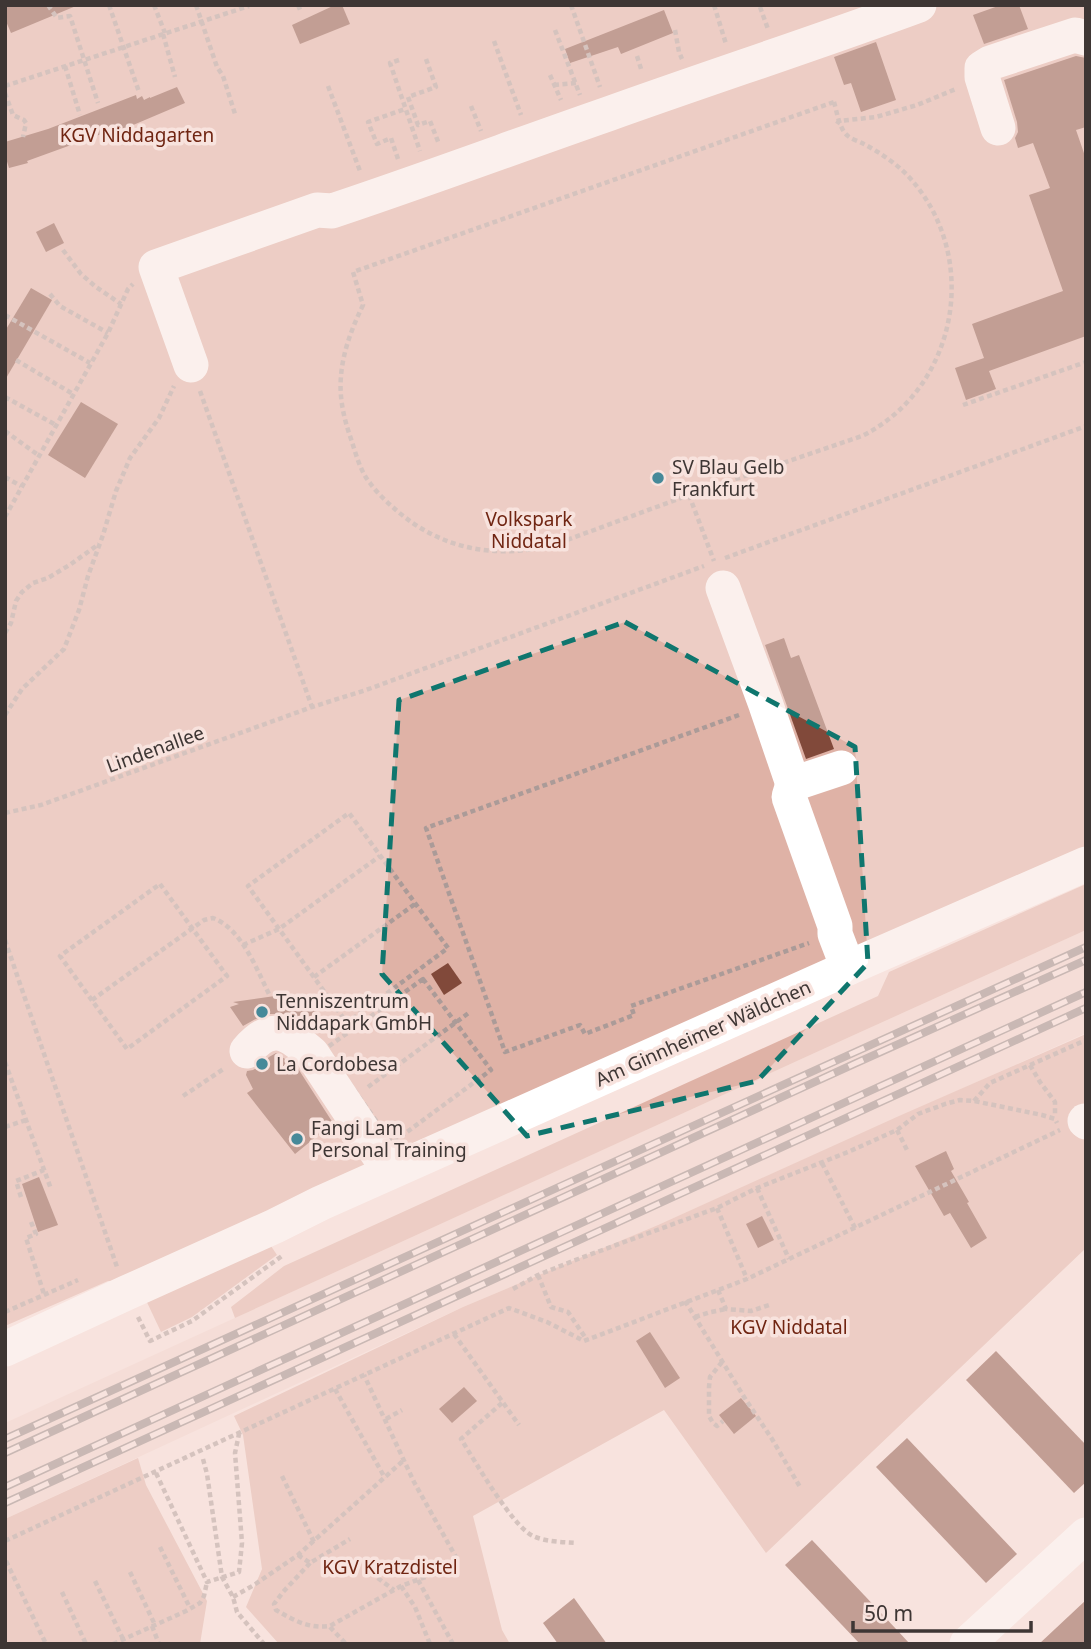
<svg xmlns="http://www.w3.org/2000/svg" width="1091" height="1649" font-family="'Noto Sans',sans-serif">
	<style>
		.built { fill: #f2d5ce }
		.green { fill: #dfb2a6 }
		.building { fill: #81493a }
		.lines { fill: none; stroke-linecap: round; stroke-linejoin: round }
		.path { stroke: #ab9b98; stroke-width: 4.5; stroke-dasharray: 5 3.5; stroke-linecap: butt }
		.minor { stroke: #fff; stroke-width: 35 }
		.rail-casing { stroke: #918380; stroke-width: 8 }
		.rail { stroke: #f8e3de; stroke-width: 5; stroke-dasharray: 16; stroke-linecap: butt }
		.marked { fill: none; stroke: #0f766e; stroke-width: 5; stroke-dasharray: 14 9; stroke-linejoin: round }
		.poi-dot { fill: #468999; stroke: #f8e3de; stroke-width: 2.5 }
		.labels { text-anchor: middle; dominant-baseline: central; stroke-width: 7; stroke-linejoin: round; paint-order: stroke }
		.park-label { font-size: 19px; fill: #702512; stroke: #f8e3de }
		.poi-label { font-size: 19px; fill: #3e3634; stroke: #f8e3de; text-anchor: start }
		.street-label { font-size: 19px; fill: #3e3634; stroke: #f8e3de }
	</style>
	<rect width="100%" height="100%" fill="#f8e3de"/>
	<path class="built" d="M1086,930V1033L658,1225L463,1307L5,1519V1423L854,1035Z"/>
	<g class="green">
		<path d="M5,5H1086V854L116,1281H108L5,1326Z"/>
		<path d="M1086,884V930L854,1035L235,1318L231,1307L284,1266L878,996L889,972Z"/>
		<path d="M1086,1034V1248L766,1553L664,1410L473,1516L502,1630L510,1644H279L246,1607L262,1569L243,1435L234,1416L463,1307L658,1225L899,1116Z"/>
		<path d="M267,1240L277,1255L192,1317L161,1332L144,1296Z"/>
		<path d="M138,1458L146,1485L207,1601L200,1644H5V1519Z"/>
	</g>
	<g class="building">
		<path d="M5,5H76V6L11,33L5,19Z"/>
		<path d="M335,5H342L350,24L300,44L292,25Z"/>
		<path d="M1001,5H1019L1028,29L984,44L973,15Z"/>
		<path d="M664,10L673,33L621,54L618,47L570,63L565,49Z"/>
		<path d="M876,42L896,100L861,112L851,83L844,85L834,57Z"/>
		<path d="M1076,56L1086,58V127L1076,130L1086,159V336L989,371L996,389L966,400L955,368L984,358L972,324L1063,291L1029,195L1050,188L1033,143L1018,148L1015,138L1018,132L1017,122L1004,80Z"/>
		<path d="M177,87L185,103L119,131L118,128L27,161L28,163L9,168L5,155V142L48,129L136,95L137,99L142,96L144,100L150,97V98Z"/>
		<path d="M54,223L64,243L46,252L36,232Z"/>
		<path d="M31,288L52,300L5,380V331Z"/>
		<path d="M81,402L118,424L85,478L48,455Z"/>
		<path d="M784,638L791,658L799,655L834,749L806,759L765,645Z"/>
		<path d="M448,963L462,983L444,995L431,974Z"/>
		<path d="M275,996L298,999L319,1008L307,1024L286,1014H269L258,1010L263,1015L243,1026L230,1007L239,1004L233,1002Z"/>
		<path d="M276,1053L297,1067L333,1123L295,1154L247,1093L253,1089L246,1075L247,1071L253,1070L261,1065L269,1057Z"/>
		<path d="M946,1151L954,1169L951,1171L969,1202L967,1203L987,1238L971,1248L950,1213L944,1216L915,1166Z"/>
		<path d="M39,1177L58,1225L38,1232L22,1184Z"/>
		<path d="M762,1216L774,1240L758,1248L746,1224Z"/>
		<path d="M650,1332L680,1378L665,1388L636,1341Z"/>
		<path d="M996,1351L1086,1445V1482L1074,1493L966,1380Z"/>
		<path d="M464,1387L477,1401L452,1423L439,1409Z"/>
		<path d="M741,1398L756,1416L734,1434L719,1415Z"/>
		<path d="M907,1438L1017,1554L986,1583L876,1467Z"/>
		<path d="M812,1540L882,1614L910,1644H860L785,1565Z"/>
		<path d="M574,1598L607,1644H558L543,1623Z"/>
		<path d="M1086,1600V1644H1039Z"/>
	</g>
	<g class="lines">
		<g class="path">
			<path d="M48,5L57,18L70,16L98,103"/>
			<path d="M109,5L139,92"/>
			<path d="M154,5L165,33"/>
			<path d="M196,5L217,67L223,76L235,114"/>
			<path d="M298,5L301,12"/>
			<path d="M571,5L600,87"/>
			<path d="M714,5L726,44"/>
			<path d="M760,7L768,29"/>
			<path d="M555,30L580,95"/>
			<path d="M675,30L679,52L682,59"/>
			<path d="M163,34L175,77"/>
			<path d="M494,41L521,115"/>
			<path d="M637,56L642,72"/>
			<path d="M426,59L436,87L408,97L418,125L430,121L439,144"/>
			<path d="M399,60L390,63L420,151"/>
			<path d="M65,66L80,115"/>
			<path d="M550,75L561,100"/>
			<path d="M554,85L576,83"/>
			<path d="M5,86L249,6"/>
			<path d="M328,86L360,171"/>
			<path d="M5,93L13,115L24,120L26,123L23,137"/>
			<path d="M834,102C837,112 839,129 848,136C851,139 858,141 862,143C879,152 896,163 909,177C982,257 958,388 862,436L689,495L556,544C498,560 442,550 396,510C387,502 377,493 370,483C360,471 356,454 351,439C344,419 339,398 341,376C343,351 352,328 363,305L353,272Z"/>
			<path d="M471,106L481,131"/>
			<path d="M837,124L839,121L876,117L917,105L956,89"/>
			<path d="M398,159L391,138L377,144L368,122L405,109"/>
			<path d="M63,250L81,274L96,287L121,304"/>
			<path d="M50,294L60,306L108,333"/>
			<path d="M5,315L90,363"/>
			<path d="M16,360L73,394"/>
			<path d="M200,391L312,707"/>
			<path d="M5,397L56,425"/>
			<path d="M963,405L1086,362"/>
			<path d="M5,431L38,455"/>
			<path d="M5,477L21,486"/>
			<path d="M689,495L714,561"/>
			<path d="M5,517L108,333L128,289L133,284"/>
			<path d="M725,558L1086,426"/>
			<path d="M5,633L11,623L16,601L22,592L33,583L48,578L71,564L99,544"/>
			<path d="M5,715L22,689L64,649L79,610L88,576L103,535L116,491L130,458L159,418L174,386"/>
			<path d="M739,715L426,828L505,1052L580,1025L585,1034L634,1015L631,1006L809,943"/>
			<path d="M5,813L41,805L312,707L366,690L704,566"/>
			<path d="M160,884L227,976L127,1049L60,956Z"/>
			<path d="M5,940L117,1267"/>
			<path d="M243,945L279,929L380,856"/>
			<path d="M314,977L415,904"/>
			<path d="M423,979L491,1070L392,1143L325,1049Z"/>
			<path d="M92,1000L204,920L213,918C242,929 257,970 270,996"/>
			<path d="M332,1034L347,1023L448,948L349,813L248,886L347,1023"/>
			<path d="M5,1062L51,1189"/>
			<path d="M1030,1065L1040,1082L1055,1102V1116"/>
			<path d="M368,1087L470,1012"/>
			<path d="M183,1096L225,1068"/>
			<path d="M974,1101L990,1083L1086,1040"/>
			<path d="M5,1127L26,1120"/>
			<path d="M897,1130L908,1152"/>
			<path d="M822,1163L855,1228"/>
			<path d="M757,1188L789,1259"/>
			<path d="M21,1197L16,1181L44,1170"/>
			<path d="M717,1208L747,1279"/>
			<path d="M31,1222L36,1234L26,1238L44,1294"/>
			<path d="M538,1275L551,1307L568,1312L587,1340"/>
			<path d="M513,1289L538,1275L578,1259L717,1208L757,1188L848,1152L897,1130L918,1114L945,1104L960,1100L974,1101L1042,1115L1055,1119L1057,1123"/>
			<path d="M718,1290L726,1309L751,1311L772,1304"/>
			<path d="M685,1301L746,1400L772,1439L800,1487"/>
			<path d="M5,1312L78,1280"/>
			<path d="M138,1317L150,1341L192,1321L282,1256"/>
			<path d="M695,1317L711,1312L726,1309"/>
			<path d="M454,1334L519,1425"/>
			<path d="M722,1362L710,1377L709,1387V1416L713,1423L717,1426L723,1421"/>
			<path d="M335,1389L385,1478"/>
			<path d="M502,1403L461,1439C475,1461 512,1526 533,1536C546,1542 563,1542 577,1543"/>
			<path d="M386,1419L402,1410"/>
			<path d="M203,1459L207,1474L222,1577L233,1597L237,1612L264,1644"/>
			<path d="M156,1473L207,1582L239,1572L242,1543L235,1453L239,1434"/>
			<path d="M282,1476L314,1542"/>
			<path d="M5,1541L509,1308L547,1322L584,1341L747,1279L1060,1130"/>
			<path d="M160,1547L190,1608"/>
			<path d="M298,1555L310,1563L350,1539"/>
			<path d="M6,1561L46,1644"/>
			<path d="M310,1563L283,1592L274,1604L276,1610C293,1620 309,1629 330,1626L401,1586L450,1568L457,1559L414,1482L364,1375"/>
			<path d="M364,1568L394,1590"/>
			<path d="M130,1572L155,1625"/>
			<path d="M418,1580L453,1644"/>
			<path d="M95,1581L123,1639"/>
			<path d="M401,1586L415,1607L430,1644"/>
			<path d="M62,1592L86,1644"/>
			<path d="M233,1597L254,1585L298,1555L404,1460"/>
			<path d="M152,1626L159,1644"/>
			<path d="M330,1627L346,1644"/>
			<path d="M5,1643V1644"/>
			<path d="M113,1644L186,1611L200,1603L204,1596L207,1582"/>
		</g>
		<g class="minor">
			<path d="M998,128L982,77V68L990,63L1075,35L1086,38"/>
			<path d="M191,365L156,267L317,210L332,211C425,180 516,146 608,114C711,77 816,43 919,5"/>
			<path d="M723,588L766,705L793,784L841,768"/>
			<path d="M793,784L789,797L835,926V934L848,968"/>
			<path d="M247,1051C272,1021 288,1033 312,1054L390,1172"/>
			<path d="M1085,1121L1086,1122"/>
			<path d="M5,1349L126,1293L275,1226L321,1203L848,968L1086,864"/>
			<path d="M967,1644L1086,1535"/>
		</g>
		<g class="rail-casing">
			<g id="rail">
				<path d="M5,1439L1086,947"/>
				<path d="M5,1453L854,1064L1086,960"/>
				<path d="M5,1487L1086,992"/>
				<path d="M5,1503L1086,1008"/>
			</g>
		</g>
		<use href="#rail" class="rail"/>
	</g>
	<path d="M0 0H1091V1649H0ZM625,622L855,747L868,963L757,1081L527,1136L382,974L399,700Z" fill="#f8e3de" fill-opacity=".55" fill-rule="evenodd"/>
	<path class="marked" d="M625,622L855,747L868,963L757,1081L527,1136L382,974L399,700Z"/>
	<g class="poi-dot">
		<circle cx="658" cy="478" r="7"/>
		<circle cx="262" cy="1012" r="7"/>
		<circle cx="262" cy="1064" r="7"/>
		<circle cx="297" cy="1139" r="7"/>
	</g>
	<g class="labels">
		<g class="park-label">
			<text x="137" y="135">KGV Niddagarten</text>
			<text x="529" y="519">Volkspark<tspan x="529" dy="22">Niddatal</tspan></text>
			<text x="789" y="1327">KGV Niddatal</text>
			<text x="390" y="1567">KGV Kratzdistel</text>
		</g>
		<g class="poi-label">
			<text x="672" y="467">SV Blau Gelb<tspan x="672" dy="22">Frankfurt</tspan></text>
			<text x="276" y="1001">Tenniszentrum<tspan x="276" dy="22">Niddapark GmbH</tspan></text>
			<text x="276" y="1064">La Cordobesa</text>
			<text x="311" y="1128">Fangi Lam<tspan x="311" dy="22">Personal Training</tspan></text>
		</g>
		<g class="street-label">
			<text transform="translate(155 749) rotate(-20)">Lindenallee</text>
			<text transform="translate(703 1033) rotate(-24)">Am Ginnheimer Wäldchen</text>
		</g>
	</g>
	<rect width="1091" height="1649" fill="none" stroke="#3e3634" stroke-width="14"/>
	<path d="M853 1621v10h178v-10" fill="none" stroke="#3e3634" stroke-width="3.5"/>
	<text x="864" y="1621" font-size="21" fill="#3e3634" stroke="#f8e3de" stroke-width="5" paint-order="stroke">50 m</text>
</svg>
